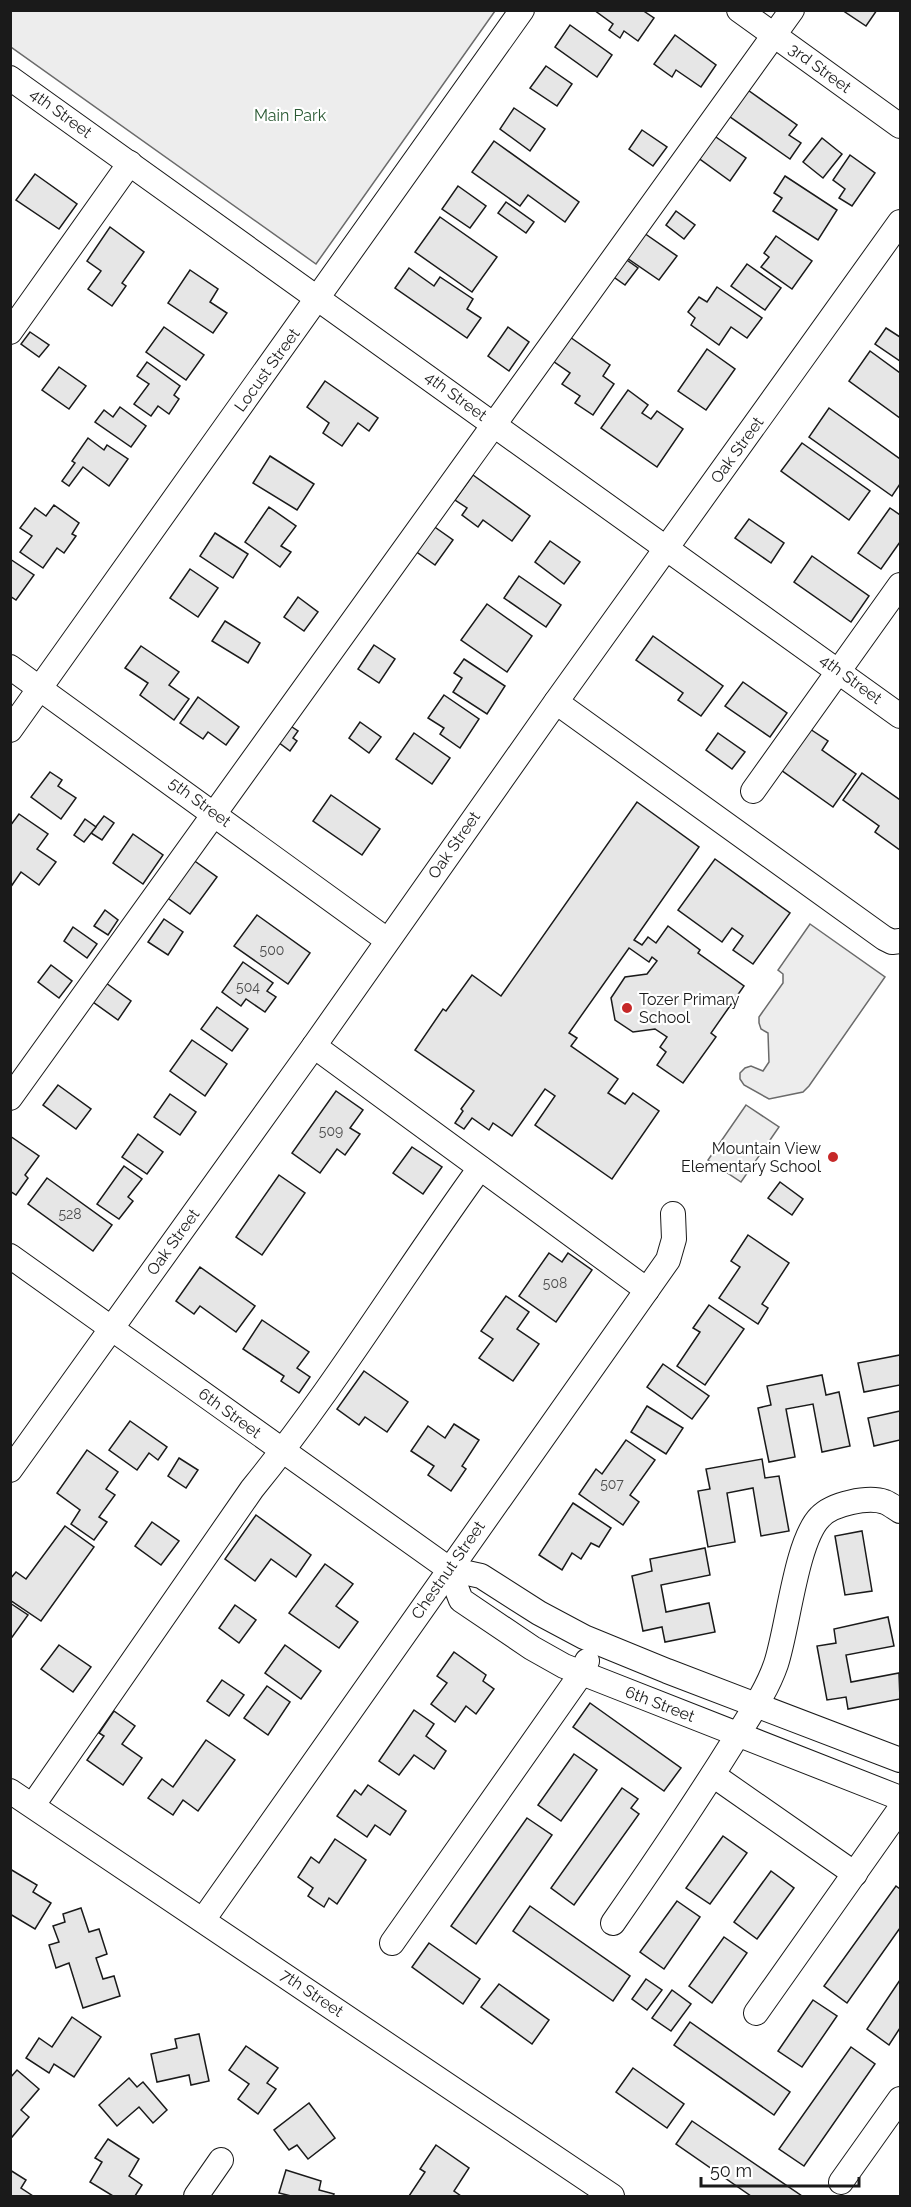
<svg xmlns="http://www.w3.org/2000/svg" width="911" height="2207" font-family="Raleway,sans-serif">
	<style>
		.built { fill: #ededed; stroke: #6a6a6a; stroke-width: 1.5 }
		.building { fill: #e6e6e6; stroke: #1a1a1a; stroke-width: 1.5 }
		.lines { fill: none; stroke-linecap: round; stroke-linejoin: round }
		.minor-casing { stroke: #1a1a1a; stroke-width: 26 }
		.minor { stroke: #fff; stroke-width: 24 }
		.poi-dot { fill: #c62828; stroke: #fff; stroke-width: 2 }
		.labels { text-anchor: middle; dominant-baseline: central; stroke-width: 4.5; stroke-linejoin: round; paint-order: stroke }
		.number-label { font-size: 14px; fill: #4d4d4d }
		.street-label { font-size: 16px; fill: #1a1a1a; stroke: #fff }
		.park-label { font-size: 16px; fill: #2b5a34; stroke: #fff }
		.poi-label { font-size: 16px; fill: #1a1a1a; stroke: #fff; text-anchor: start }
	</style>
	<rect width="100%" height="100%" fill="#fff"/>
	<g class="built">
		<path d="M11,10H495V11L316,264L11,47Z"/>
		<path d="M810,924L885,977L809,1086L803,1092L769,1099L744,1085L740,1079V1073L745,1068L751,1066L763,1071L769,1062L768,1033L761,1029L759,1023V1017L783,983V974L778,970Z"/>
		<path d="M746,1105L779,1127L741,1182L708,1160Z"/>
	</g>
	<g class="building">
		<path d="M594,10H642L654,18L638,41L624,31L620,38L609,30L613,24Z"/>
		<path d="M842,10H877L866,26Z"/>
		<path d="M570,25L612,55L597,77L555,47Z"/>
		<path d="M675,35L716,65L701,87L676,70L672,77L654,64Z"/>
		<path d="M546,66L572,84L557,106L530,88Z"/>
		<path d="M745,88L797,125L789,135L801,143L790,159L726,114Z"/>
		<path d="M514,108L545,129L530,151L500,129Z"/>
		<path d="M642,130L667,147L653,166L629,149Z"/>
		<path d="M713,135L746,158L730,181L697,157Z"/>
		<path d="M822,138L842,154L823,178L803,162Z"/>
		<path d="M494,141L579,202L565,222L528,195L520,206L472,172Z"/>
		<path d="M850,155L875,173L852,206L839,198L845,189L833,180Z"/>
		<path d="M35,174L77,204L59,229L16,200Z"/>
		<path d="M785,176L837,210L818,240L773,211L782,198L774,193Z"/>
		<path d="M458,186L486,206L470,228L442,209Z"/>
		<path d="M506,202L534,222L526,233L498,213Z"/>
		<path d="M676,211L695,225L684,239L666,225Z"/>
		<path d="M440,217L497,257L472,292L415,252Z"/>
		<path d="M110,227L144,252L122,283L126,286L112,306L88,289L101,271L87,261Z"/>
		<path d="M644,233L677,256L659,280L627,258Z"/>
		<path d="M776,236L812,261L792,289L761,267L769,257L764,253Z"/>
		<path d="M621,256L638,268L625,285L608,273Z"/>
		<path d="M747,264L781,288L765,310L731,286Z"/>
		<path d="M409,268L434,286L440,277L473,299L467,309L481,318L467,338L395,288Z"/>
		<path d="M190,270L218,289L210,302L227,313L213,333L168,303Z"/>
		<path d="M717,287L762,318L747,338L731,327L719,345L691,325L695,318L688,312L699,297L707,302Z"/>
		<path d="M164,327L204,355L186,380L146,352Z"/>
		<path d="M508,327L529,342L509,371L488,356Z"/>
		<path d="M886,328L900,337V361L875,344Z"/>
		<path d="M30,332L49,345L39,357L21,344Z"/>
		<path d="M567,335L610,365L603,376L614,384L593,415L575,403L580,396L562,384L570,373L550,359Z"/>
		<path d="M707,349L735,369L706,410L678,391Z"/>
		<path d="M870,351L900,373V418L849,381Z"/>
		<path d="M147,362L180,386L174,395L179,399L169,414L158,406L151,416L134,404L149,384L137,376Z"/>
		<path d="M59,367L86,386L69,409L42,390Z"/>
		<path d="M325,381L378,418L369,431L358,423L342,446L323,433L329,423L307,407Z"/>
		<path d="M628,390L648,405L642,413L651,419L657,411L683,429L657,467L601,428Z"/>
		<path d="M120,407L146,426L131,447L95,422L104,410L113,417Z"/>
		<path d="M829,408L900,459V484L892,496L809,437Z"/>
		<path d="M88,438L104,450L107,445L128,459L109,486L83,467L69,486L62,481L75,463L72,461Z"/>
		<path d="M802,443L870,491L849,520L781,471Z"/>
		<path d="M270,456L314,484L297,510L253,483Z"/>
		<path d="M473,475L530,516L512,541L483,520L478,527L462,515L467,508L455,500Z"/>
		<path d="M54,505L79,523L72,534L76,536L64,553L57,548L43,568L20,552L32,536L20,528L35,508L46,516Z"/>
		<path d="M269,507L296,526L281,546L291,552L280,567L245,542Z"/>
		<path d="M890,508L900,515V542L881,569L858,553Z"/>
		<path d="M749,519L784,543L771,563L735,538Z"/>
		<path d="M429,523L453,540L435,565L411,548Z"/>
		<path d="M215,533L248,554L233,578L200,556Z"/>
		<path d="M550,541L580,562L564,584L535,562Z"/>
		<path d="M812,556L869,596L851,622L794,582Z"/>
		<path d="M10,559L34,575L16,600L10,596Z"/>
		<path d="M190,569L218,588L198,617L170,598Z"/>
		<path d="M519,576L561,605L546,627L504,598Z"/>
		<path d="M298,597L318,612L304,631L284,617Z"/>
		<path d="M487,604L532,636L507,672L461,640Z"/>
		<path d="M225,621L260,643L248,663L212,641Z"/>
		<path d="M653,636L723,686L701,716L678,700L683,693L636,660Z"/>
		<path d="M374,645L395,659L379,683L358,669Z"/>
		<path d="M141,646L179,672L169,685L189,699L174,720L140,695L148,683L125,668Z"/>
		<path d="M464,659L505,686L487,714L453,692L462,678L454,673Z"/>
		<path d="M743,682L787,713L770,737L725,706Z"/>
		<path d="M444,695L479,719L460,748L440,734L444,728L428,718Z"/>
		<path d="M198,697L239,727L226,745L208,732L203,739L180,723Z"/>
		<path d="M360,722L381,737L369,753L349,738Z"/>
		<path d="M286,723L298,731L293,738L297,741L290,751L274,739Z"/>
		<path d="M810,729L828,741L822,750L856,774L833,807L781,770Z"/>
		<path d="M414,733L450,758L432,784L396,759Z"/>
		<path d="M718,733L745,752L732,769L706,750Z"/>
		<path d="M50,772L62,780L58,786L76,798L61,819L31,797Z"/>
		<path d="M862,773L900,800V850L875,832L879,826L843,800Z"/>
		<path d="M331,795L380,829L362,855L313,821Z"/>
		<path d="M637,802L699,847L634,940L642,945L648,937L656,943L668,926L700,950L698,953L744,986L711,1033L716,1037L683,1083L657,1065L666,1052L660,1047L667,1037L655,1029L633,1032L615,1020L611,998L625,977L647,974L657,961L652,957L649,962L629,948L569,1033L577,1038L571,1046L618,1079L608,1093L625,1104L633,1093L659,1111L612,1179L535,1125L555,1096L545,1089L512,1136L493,1123L489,1130L472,1118L464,1129L455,1123L463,1111L461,1109L474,1091L415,1050L443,1009L446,1011L472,975L501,996Z"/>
		<path d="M19,814L48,834L37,849L56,862L39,885L21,872L10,888V826Z"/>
		<path d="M104,816L114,823L102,840L91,833Z"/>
		<path d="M85,819L96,827L84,842L74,835Z"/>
		<path d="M133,834L163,855L143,884L113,863Z"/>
		<path d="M189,857L217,877L190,914L162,894Z"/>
		<path d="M715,859L790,913L753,964L733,950L743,936L732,928L722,942L678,910Z"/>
		<path d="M105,910L118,920L108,935L94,926Z"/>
		<path d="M257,915L310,953L288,984L234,946Z"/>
		<path d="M164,919L183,932L168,955L148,942Z"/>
		<path d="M73,927L97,944L87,958L64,941Z"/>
		<path d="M243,962L273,983L267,991L276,997L265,1012L246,999L241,1006L222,992Z"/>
		<path d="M51,965L72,981L59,998L38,982Z"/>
		<path d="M106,983L131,1001L118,1020L93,1002Z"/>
		<path d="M217,1007L248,1029L232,1051L201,1029Z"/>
		<path d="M192,1040L227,1064L205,1096L170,1071Z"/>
		<path d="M58,1085L91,1109L76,1129L43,1105Z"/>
		<path d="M336,1091L363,1110L350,1128L360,1134L345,1155L337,1149L320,1173L292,1153Z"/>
		<path d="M170,1094L196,1112L180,1135L154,1117Z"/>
		<path d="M138,1134L163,1152L147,1174L122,1157Z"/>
		<path d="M10,1136L39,1156L25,1175L28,1178L16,1195L10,1191Z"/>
		<path d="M412,1147L442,1167L423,1194L393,1173Z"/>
		<path d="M124,1166L142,1179L128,1197L133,1201L119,1219L97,1204Z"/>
		<path d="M279,1175L305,1193L262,1255L236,1237Z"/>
		<path d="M47,1178L112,1225L93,1251L28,1204Z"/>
		<path d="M780,1182L803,1199L792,1215L768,1198Z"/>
		<path d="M748,1235L789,1263L762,1304L768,1308L758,1324L719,1298L740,1267L731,1261Z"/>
		<path d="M549,1253L562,1262L568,1253L592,1270L556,1322L519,1296Z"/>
		<path d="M200,1267L255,1306L236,1332L200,1306L194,1314L176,1301Z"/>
		<path d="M506,1296L529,1312L517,1329L539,1344L513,1381L479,1358L493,1339L481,1331Z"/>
		<path d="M709,1305L744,1329L705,1385L677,1366L700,1332L693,1328Z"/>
		<path d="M262,1320L309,1352L297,1368L310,1377L299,1393L281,1381L284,1376L243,1349Z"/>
		<path d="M900,1355V1385L864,1392L858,1363Z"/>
		<path d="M663,1364L709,1396L692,1419L647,1387Z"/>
		<path d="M364,1371L408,1402L387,1432L365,1417L359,1425L337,1409Z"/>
		<path d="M822,1375L826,1395L839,1392L850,1446L822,1452L813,1404L786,1409L795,1457L769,1462L758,1408L771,1405L767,1386Z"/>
		<path d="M647,1406L683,1428L666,1454L631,1432Z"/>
		<path d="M900,1411V1440L874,1446L868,1418Z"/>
		<path d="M130,1421L167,1447L158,1460L149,1453L137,1470L109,1450Z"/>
		<path d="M454,1424L479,1440L462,1466L466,1469L451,1491L428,1475L434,1466L411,1451L428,1426L445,1438Z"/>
		<path d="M626,1440L655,1460L630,1495L639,1502L623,1525L579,1494L596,1469L602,1474Z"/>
		<path d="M87,1450L118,1472L106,1489L115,1495L99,1517L107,1522L94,1540L71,1524L80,1510L57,1493Z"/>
		<path d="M179,1458L198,1470L186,1488L168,1476Z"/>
		<path d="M762,1459L765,1478L779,1476L789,1531L761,1536L753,1488L727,1493L735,1542L708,1547L698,1491L710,1489L706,1469Z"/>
		<path d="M573,1503L611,1528L599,1547L591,1543L581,1559L572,1553L562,1570L539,1555Z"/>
		<path d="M256,1515L311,1555L296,1577L271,1559L255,1581L225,1559Z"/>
		<path d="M152,1522L179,1541L161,1565L135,1546Z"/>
		<path d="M65,1526L94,1547L41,1621L10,1600V1579L16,1572L26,1579Z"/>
		<path d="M862,1531L872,1591L845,1595L835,1536Z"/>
		<path d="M705,1548L710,1575L661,1585L666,1612L709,1603L715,1632L665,1642L662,1627L643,1631L632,1576L652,1571L650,1559Z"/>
		<path d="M325,1564L353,1584L336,1606L358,1622L339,1648L289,1613Z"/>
		<path d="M10,1603L28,1615L10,1640Z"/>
		<path d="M235,1605L256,1620L239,1643L219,1628Z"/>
		<path d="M888,1617L894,1646L846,1655L851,1682L899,1673L900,1699L848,1709L846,1697L827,1700L817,1646L836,1643L834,1629Z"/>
		<path d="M59,1645L91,1667L73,1692L41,1669Z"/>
		<path d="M285,1645L321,1671L301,1699L265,1673Z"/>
		<path d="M454,1652L486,1675L483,1681L494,1689L476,1714L466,1706L455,1722L431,1704L447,1683L437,1676Z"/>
		<path d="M222,1680L244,1695L229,1716L207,1701Z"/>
		<path d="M267,1686L290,1702L268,1735L244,1718Z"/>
		<path d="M590,1703L681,1768L664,1791L573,1727Z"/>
		<path d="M414,1710L434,1724L426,1736L446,1751L434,1769L414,1755L399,1775L379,1761Z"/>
		<path d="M114,1711L135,1726L122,1744L142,1758L123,1785L87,1760L104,1736L99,1733Z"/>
		<path d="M206,1740L235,1760L198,1811L183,1800L173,1815L148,1798L162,1779L173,1787Z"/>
		<path d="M574,1754L597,1770L561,1821L538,1805Z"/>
		<path d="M368,1785L406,1811L390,1835L375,1825L367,1837L337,1816L355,1790L361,1795Z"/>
		<path d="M622,1788L638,1799L631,1808L639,1814L574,1905L551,1888Z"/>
		<path d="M527,1818L552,1835L476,1944L451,1926Z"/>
		<path d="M723,1836L747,1853L710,1904L686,1888Z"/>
		<path d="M335,1839L366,1860L337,1904L329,1898L324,1907L308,1896L313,1888L298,1877L311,1857L319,1863Z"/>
		<path d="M10,1869L37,1885L33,1892L51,1903L35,1929L10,1914Z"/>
		<path d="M771,1871L794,1888L757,1939L734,1922Z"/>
		<path d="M896,1886L900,1889V1928L847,2003L824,1986Z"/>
		<path d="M677,1901L700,1917L664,1969L640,1952Z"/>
		<path d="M530,1906L630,1976L613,2001L513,1931Z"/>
		<path d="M81,1908L89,1932L99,1929L107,1954L96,1958L103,1979L114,1976L120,1996L83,2008L69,1963L56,1968L49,1945L59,1942L53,1926L65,1922L63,1914Z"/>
		<path d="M724,1937L747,1953L712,2003L689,1986Z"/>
		<path d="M429,1943L480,1979L463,2004L412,1967Z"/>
		<path d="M646,1979L662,1990L647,2010L632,1999Z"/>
		<path d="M900,1980V2028L889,2045L867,2029Z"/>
		<path d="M499,1984L549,2020L532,2044L481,2007Z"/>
		<path d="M672,1990L691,2004L671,2031L652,2018Z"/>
		<path d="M813,2000L837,2016L802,2067L778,2051Z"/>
		<path d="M72,2017L101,2037L74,2077L54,2064L49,2073L26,2058L39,2038L52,2047Z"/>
		<path d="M690,2022L790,2092L774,2115L674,2045Z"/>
		<path d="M199,2034L209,2081L191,2085L189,2075L157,2082L151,2054L177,2048L175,2039Z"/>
		<path d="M246,2046L278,2068L267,2083L276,2089L258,2114L238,2099L249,2084L229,2070Z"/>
		<path d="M851,2047L875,2064L804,2166L779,2149Z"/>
		<path d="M633,2068L684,2104L667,2128L616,2092Z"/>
		<path d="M17,2070L39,2089L21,2110L29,2117L12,2137L10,2136V2078Z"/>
		<path d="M129,2078L137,2087L143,2082L167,2110L153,2123L139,2107L117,2126L99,2105Z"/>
		<path d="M309,2103L335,2138L308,2159L297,2145L289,2150L274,2130Z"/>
		<path d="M692,2121L802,2196H751L676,2144Z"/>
		<path d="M108,2139L139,2159L129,2176L142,2185L135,2196H113L90,2182L102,2162L95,2158Z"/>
		<path d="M436,2145L469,2168L454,2191L461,2196H409L425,2172L420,2169Z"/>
		<path d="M10,2170L26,2180L21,2188L33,2196H10Z"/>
		<path d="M286,2170L321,2181L319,2190L334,2194L333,2196H291L279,2193Z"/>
	</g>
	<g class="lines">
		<g class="minor-casing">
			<g id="minor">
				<path d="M739,10L900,126"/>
				<path d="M10,78L900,716"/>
				<path d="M10,332L130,163"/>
				<path d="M10,667L387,940"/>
				<path d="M556,702L884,938L892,942L900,941"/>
				<path d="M10,730L522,10"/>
				<path d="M753,791L900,585"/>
				<path d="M314,1046L647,1290"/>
				<path d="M10,1098L792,10"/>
				<path d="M10,1256L449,1569L481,1576L539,1613L584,1637L667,1671L900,1760"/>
				<path d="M10,1470L314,1046L556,702L900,222"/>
				<path d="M449,1569L461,1600L532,1648L564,1666L900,1798"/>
				<path d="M713,1775L855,1874"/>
				<path d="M10,1791L612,2196"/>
				<path d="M33,1805L252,1489C335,1387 403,1274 480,1168"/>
				<path d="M203,1920L668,1260L674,1239L673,1214"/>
				<path d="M613,1923C654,1864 694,1805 732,1744C747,1719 766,1693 776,1664C788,1628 796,1541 820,1517C832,1504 868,1496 885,1502C890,1504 895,1508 900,1511"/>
				<path d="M392,1943L581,1674L587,1661"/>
				<path d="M756,2013L900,1809"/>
				<path d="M841,2182L900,2099"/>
				<path d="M196,2196L221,2160"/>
			</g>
		</g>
		<use href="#minor" class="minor"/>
	</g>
	<g class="poi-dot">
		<circle cx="627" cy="1008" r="6"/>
		<circle cx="833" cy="1157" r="6"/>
	</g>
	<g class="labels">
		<g class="number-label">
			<text x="272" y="950">500</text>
			<text x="248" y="987">504</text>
			<text x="331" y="1131">509</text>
			<text x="70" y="1214">528</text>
			<text x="555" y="1283">508</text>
			<text x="612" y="1484">507</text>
		</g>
		<g class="street-label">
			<text transform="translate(820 68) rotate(36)">3rd Street</text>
			<text transform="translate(61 113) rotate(36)">4th Street</text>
			<text transform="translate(267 370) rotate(-54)">Locust Street</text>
			<text transform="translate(456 396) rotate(36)">4th Street</text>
			<text transform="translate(737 450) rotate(-54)">Oak Street</text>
			<text transform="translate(851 679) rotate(36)">4th Street</text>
			<text transform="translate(200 802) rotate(36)">5th Street</text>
			<text transform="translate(454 845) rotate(-55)">Oak Street</text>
			<text transform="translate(173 1242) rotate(-54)">Oak Street</text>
			<text transform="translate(230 1413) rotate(36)">6th Street</text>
			<text transform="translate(448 1570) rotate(-55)">Chestnut Street</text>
			<text transform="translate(660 1704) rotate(21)">6th Street</text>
			<text transform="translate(312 1993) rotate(34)">7th Street</text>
		</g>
		<g class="park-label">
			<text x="290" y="115">Main Park</text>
		</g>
		<g class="poi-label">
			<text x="639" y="999">Tozer Primary<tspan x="639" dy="18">School</tspan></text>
			<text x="821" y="1148" text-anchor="end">Mountain View<tspan x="821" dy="18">Elementary School</tspan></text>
		</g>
	</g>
	<rect width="911" height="2207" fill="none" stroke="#1a1a1a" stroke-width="24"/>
	<path d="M701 2177v9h158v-9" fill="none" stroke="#1a1a1a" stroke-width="3"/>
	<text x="710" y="2177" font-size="18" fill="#1a1a1a" stroke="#ffffff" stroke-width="4.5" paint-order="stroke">50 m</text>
</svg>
